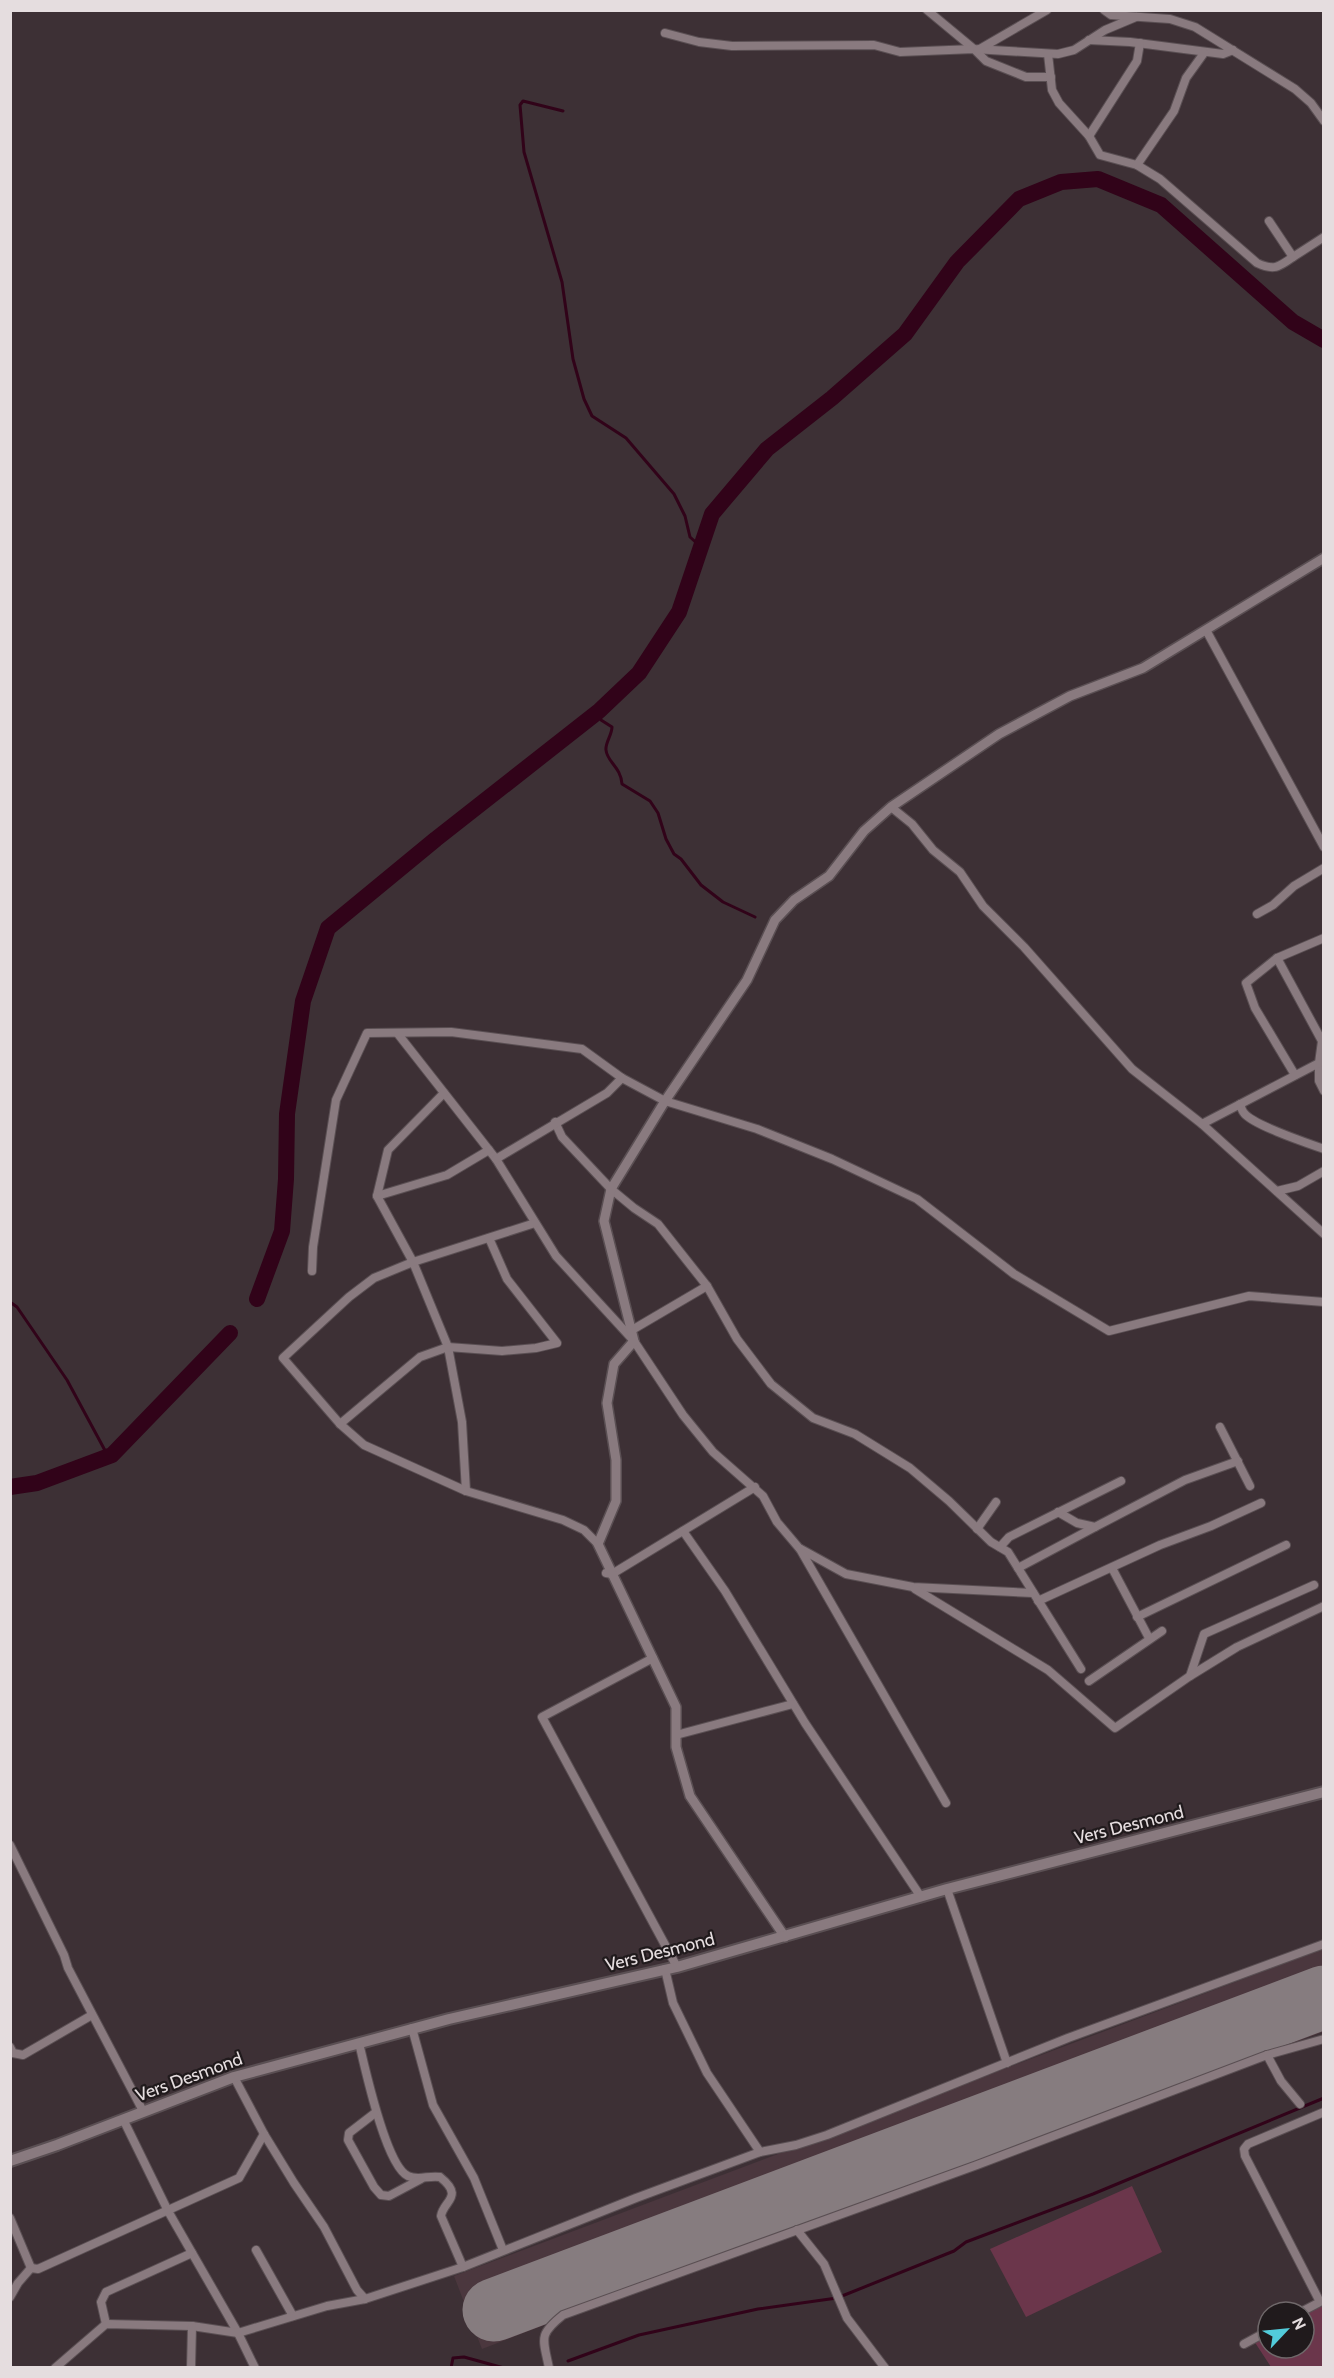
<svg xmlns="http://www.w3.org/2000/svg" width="1334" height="2378" font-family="Cabin,sans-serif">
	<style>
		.built { fill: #4b373e }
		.green { fill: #6b364b }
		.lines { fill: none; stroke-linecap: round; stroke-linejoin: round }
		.stream { stroke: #310319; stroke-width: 3 }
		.river { stroke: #310319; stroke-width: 16 }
		.runway { stroke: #867c7f; stroke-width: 63 }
		.minor-casing { stroke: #5a4f53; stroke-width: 10 }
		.tertiary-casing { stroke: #5a4f53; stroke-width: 12 }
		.secondary-casing { stroke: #5a4f53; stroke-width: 14 }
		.minor { stroke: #897a7f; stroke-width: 8 }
		.tertiary { stroke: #897a7f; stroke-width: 9 }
		.secondary { stroke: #897a7f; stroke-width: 10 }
		.labels { text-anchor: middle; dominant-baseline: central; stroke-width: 4.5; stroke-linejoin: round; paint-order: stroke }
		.street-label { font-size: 18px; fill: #e5dddf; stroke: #201a1c }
	</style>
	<rect width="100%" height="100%" fill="#3d3035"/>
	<path class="built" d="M1323,1949V2032L874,2199L482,2349L454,2276Z"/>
	<g class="green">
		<path d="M1132,2186L1162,2252L1026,2317L990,2249Z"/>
		<path d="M1323,2305V2367H1271L1254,2341L1268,2334V2348H1304V2315Z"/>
	</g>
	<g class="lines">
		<g class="stream">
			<path d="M563,111L523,101L520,105L524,152L562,282L573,359L584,399L592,416L626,438L674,494L685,516L690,537L702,548"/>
			<path d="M599,711L601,720L612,727C612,735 605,743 606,750C607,762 621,767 622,784L650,801L658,813L666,839L674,854L681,859L701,885L723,902L755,917"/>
			<path d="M10,1302L17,1307L67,1380L108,1456"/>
			<path d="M568,2361L639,2335L758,2309L837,2298L954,2251L966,2242L1093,2194L1324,2098"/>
			<path d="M451,2368L453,2358L464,2357L504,2368"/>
		</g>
		<g class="river">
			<path d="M257,1299L282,1231L286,1179L287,1114L303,1001L328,928L436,839L599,711L639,673L679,612L712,514L767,449L832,398L905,334L957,262L1019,199L1061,182L1098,179L1161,205L1293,322L1324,340"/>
			<path d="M10,1487L37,1483L112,1455L230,1333"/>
		</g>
		<path class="runway" d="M494,2310L1324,1997"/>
		<g class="minor-casing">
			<g id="minor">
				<path d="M927,10L974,49L1058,54L1074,50L1105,30L1136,17"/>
				<path d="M1104,10L1111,15L1170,19L1195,27L1295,89L1311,103L1324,121"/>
				<path d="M665,33L699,42L732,46L874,45L900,52L974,49L986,61L1026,77H1051"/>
				<path d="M1089,40L1130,42L1223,54L1233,50"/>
				<path d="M978,50L1047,10"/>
				<path d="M1048,54L1052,90L1059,103L1089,136L1100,155L1137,165L1160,179L1257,263C1274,271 1279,267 1293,257"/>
				<path d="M1089,136L1137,61L1140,43"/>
				<path d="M1137,165L1174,111L1186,78L1204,53"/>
				<path d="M1269,221L1293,257L1324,237"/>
				<path d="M1206,630L1324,847"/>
				<path d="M891,807L912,824L933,850L960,872L983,906L1024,947L1132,1069L1202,1124L1324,1234"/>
				<path d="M1257,914L1273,905L1294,886L1324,868"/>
				<path d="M398,1034L496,1159L556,1256L634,1341L683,1415L713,1452L763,1496L777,1522L799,1548L846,1574L913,1587L1033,1593"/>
				<path d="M1321,1062L1319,1063V1081L1324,1091"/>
				<path d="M1295,1075L1255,1008L1246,983L1277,958L1324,938"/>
				<path d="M444,1093L388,1150L377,1196L413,1262L448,1347L462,1422L466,1491"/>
				<path d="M1240,1104C1241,1107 1242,1111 1244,1113C1253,1125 1307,1143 1324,1149"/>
				<path d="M555,1122L562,1137L611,1189L634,1208L658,1224L707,1286L737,1339L771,1384L813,1418L855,1434L910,1468L949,1501L991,1542L1008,1552L1081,1669"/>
				<path d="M1202,1124L1319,1063L1322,1041L1277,958"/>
				<path d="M496,1159L607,1093L622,1078"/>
				<path d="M1277,1191L1298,1186L1324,1171"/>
				<path d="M377,1196L447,1175L489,1150"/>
				<path d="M535,1223L413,1262L374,1278L349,1297L283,1358L340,1424L364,1445L466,1491L563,1520L584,1530L598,1544"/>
				<path d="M312,1271L313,1247L336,1100L367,1033L451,1032L582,1049L622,1078L665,1101L757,1129L832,1159L917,1199L1014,1274L1109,1331L1249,1296L1324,1302"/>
				<path d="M632,1330L707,1286"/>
				<path d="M340,1424L420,1357L448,1347L502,1351L536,1348L557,1343L507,1279L489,1238"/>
				<path d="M1220,1427L1250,1486"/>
				<path d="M1058,1512L1077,1523L1095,1527L1185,1480L1238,1461"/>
				<path d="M977,1529L996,1502"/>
				<path d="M683,1531L725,1591L805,1723L921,1897"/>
				<path d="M1000,1547L1009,1537L1121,1481"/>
				<path d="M800,1549L946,1803"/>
				<path d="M1018,1568L1095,1527"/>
				<path d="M1112,1568L1149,1638"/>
				<path d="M606,1573L612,1574L755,1487"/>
				<path d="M915,1589L1048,1670L1115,1728L1190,1676L1204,1634L1314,1585"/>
				<path d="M1038,1601L1160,1545L1211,1526L1261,1503"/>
				<path d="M1137,1617L1286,1545"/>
				<path d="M653,1658L542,1717L677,1967"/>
				<path d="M1190,1676L1237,1647L1324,1606"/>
				<path d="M1089,1681L1162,1631"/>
				<path d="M676,1735L793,1704"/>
				<path d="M10,1845L64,1955L68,1968L143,2111"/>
				<path d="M947,1889L1007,2063"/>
				<path d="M665,1969L673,2003L707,2073L760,2152"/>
				<path d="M412,2028L433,2105L474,2178L503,2250"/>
				<path d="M359,2043C365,2068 386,2166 408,2176C418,2181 429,2175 440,2177C465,2197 443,2201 441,2216L463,2267"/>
				<path d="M10,2047L13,2053L23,2055L92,2015"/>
				<path d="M1267,2055L1281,2081L1300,2104"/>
				<path d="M234,2077L264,2134L294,2183L324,2227L357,2290L365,2299"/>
				<path d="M375,2113L349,2133L348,2140L374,2187L381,2195L389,2196L421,2179"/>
				<path d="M123,2119L168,2211L238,2333L255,2368"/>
				<path d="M10,2218L31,2268"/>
				<path d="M797,2230L824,2264L847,2318L885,2368"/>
				<path d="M256,2250L293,2316"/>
				<path d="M31,2268L38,2269L239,2178L264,2134"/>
				<path d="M10,2297L18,2283L31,2268"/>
				<path d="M1301,2312L1320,2302L1245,2156L1244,2149L1248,2144L1324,2112"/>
				<path d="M106,2324L101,2302L106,2292L192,2253"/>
				<path d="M1244,2344L1268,2331"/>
				<path d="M55,2368L106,2324L192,2326L238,2333L327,2306L365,2299L463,2267L636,2198L760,2152L796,2145L827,2135L1068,2038L1324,1944"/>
				<path d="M191,2368L192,2326"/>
				<path d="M549,2368C543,2338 538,2335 563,2315L977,2165L1267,2055L1324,2039"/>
			</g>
		</g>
		<g class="tertiary-casing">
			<path id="tertiary" d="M785,1937L690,1796L676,1747V1707L598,1544L616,1501V1460L607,1403L614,1364L634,1341L604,1221L611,1189L665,1101L747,980L775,920L794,900L829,876L864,831L891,807L999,734L1070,696L1143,668L1324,558"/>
		</g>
		<g class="secondary-casing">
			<path id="secondary" d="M10,2161L57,2145L234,2077L449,2019L677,1967L947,1889L1324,1792"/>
		</g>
		<use href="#minor" class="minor"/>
		<use href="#tertiary" class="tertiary"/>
		<use href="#secondary" class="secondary"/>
	</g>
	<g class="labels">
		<g class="street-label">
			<text transform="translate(1129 1825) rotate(-14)">Vers Desmond</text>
			<text transform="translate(660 1952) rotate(-14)">Vers Desmond</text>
			<text transform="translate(189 2077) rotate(-20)">Vers Desmond</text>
		</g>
	</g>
	<rect width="1334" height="2378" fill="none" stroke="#e5dddf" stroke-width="24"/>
	<g transform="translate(1286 2330) rotate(64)"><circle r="28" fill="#201a1c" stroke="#6f686a" stroke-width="1.5"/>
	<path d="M0-4.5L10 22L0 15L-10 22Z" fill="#52cbda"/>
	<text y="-9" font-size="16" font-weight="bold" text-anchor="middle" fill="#e5dddf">N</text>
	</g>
</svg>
